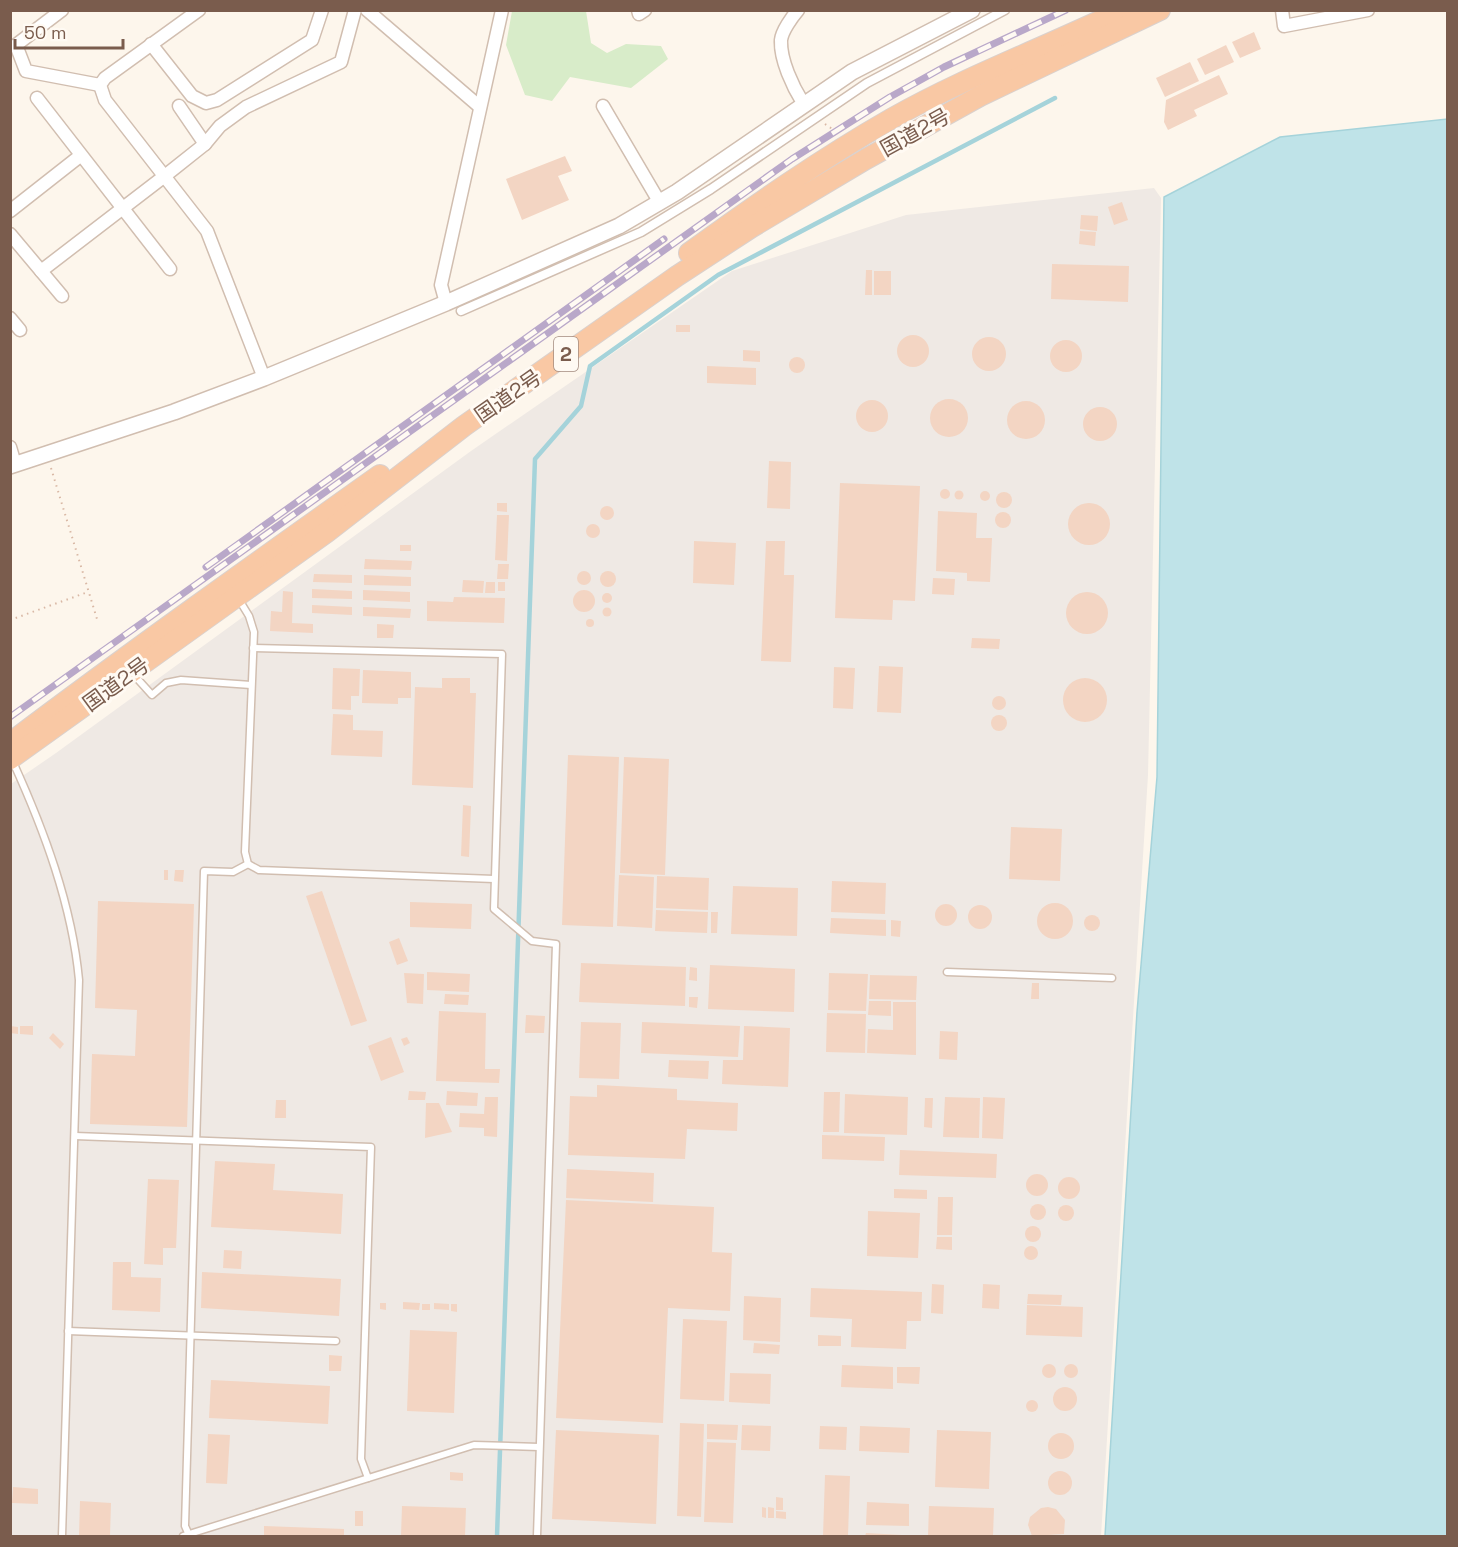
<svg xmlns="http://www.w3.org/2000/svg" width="1458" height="1547" font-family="'Space Grotesk','Noto Sans JP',sans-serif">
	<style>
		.industrial { fill: #efe9e4 }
		.green { fill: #d8ecc9 }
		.water { fill: #bfe3e8; stroke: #a5d3da; stroke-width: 1.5 }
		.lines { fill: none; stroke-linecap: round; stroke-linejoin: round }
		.stream { stroke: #a5d3da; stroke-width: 4.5 }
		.building { fill: #f3d5c3 }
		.service-casing { stroke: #d1beb0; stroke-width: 9 }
		.pedestrian-casing { stroke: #d1beb0; stroke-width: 11 }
		.minor-casing { stroke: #d1beb0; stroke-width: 15 }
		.tertiary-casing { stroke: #d1beb0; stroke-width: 18 }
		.trunk-casing { stroke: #dad1cd; stroke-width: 22 }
		.path { stroke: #d9b8a5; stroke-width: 2; stroke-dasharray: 1.5 4.5; stroke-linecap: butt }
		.service { stroke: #fff; stroke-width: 6 }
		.pedestrian { stroke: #fff; stroke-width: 8 }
		.minor { stroke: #fff; stroke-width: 12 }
		.tertiary { stroke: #fff; stroke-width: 15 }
		.trunk { stroke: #f9c8a4; stroke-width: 20 }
		.rail-casing { stroke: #b9a8c9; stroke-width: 7 }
		.rail { stroke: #fffaf3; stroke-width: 4.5; stroke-dasharray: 14; stroke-linecap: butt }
		.labels { text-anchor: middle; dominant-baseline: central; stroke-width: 6; stroke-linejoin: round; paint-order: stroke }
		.shield { fill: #fffaf3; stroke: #a28b7f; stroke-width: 1.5 }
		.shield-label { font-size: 20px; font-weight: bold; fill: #7a5c4d }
		.street-label { font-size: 21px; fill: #7a5c4d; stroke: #fffaf3 }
	</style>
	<rect width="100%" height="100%" fill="#fdf6ec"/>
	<path class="industrial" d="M1154,188L1161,198L1148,775L1101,1536H11V784L56,753L471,451L732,271L906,215Z"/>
	<path class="green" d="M512,11H586L591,43L607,53L626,44L661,46L668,59L631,88L570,77L552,101L525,95L506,45Z"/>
	<path class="water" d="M1447,119V1536H1105L1137,1012L1157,777L1164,197L1280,137Z"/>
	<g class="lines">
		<path class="stream" d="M497,1536L535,459L581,406L590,366L718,275L1055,98"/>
	</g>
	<g class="building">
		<path d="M1254,32L1261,49L1240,58L1232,42Z"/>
		<path d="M1226,45L1234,62L1205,75L1197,59Z"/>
		<path d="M1190,62L1199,81L1165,97L1156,78Z"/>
		<path d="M1219,75L1228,94L1194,110L1197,116L1168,130L1164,122L1166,100Z"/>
		<path d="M565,156L572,171L558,176L569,200L522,220L506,179Z"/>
		<path d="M1122,202L1128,220L1114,225L1108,207Z"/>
		<path d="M1081,215L1098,216L1097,231L1080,229Z"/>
		<path d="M1080,231L1096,232L1095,246L1079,244Z"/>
		<path d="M1052,264L1129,266L1128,302L1051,299Z"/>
		<path d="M866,270H872V295H865Z"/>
		<rect x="874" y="271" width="17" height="24"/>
		<rect x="676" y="325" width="14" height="7"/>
		<circle cx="913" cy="351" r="16"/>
		<circle cx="989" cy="354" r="17"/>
		<circle cx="1066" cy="356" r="16"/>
		<path d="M743,350L760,351V362L743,361Z"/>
		<circle cx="797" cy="365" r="8"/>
		<path d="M707,366L756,368V385L707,383Z"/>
		<circle cx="949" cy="418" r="19"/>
		<circle cx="872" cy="416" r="16"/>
		<circle cx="1026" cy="420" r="19"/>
		<circle cx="1100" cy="424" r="17"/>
		<path d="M769,461L791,462L790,509L767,508Z"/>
		<path d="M840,483L920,486L915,601L893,600L892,620L835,618Z"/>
		<circle cx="945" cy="494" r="5"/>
		<circle cx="959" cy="495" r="4.5"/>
		<circle cx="985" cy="496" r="5"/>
		<circle cx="1004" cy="500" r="8"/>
		<circle cx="1089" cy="524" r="21"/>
		<path d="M497,503H507V512L497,511Z"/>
		<circle cx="607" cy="513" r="7"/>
		<path d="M938,511L977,513L976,538H992L990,582L967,581V573L936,571Z"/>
		<circle cx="1003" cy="520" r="8"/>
		<path d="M497,515H509L507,561L495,560Z"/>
		<circle cx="593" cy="531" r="7"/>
		<path d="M694,541L736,543L734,585L693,583Z"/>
		<path d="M766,541H785L784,575H794L791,662L761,661Z"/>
		<rect x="400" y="545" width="11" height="6"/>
		<path d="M365,559L412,561L411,570L364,569Z"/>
		<path d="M498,564H509L508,579H497Z"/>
		<circle cx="584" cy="578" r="7"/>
		<circle cx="608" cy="579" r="8"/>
		<path d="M314,574L352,575V583L313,582Z"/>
		<path d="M364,575L411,577V586L364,585Z"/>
		<path d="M933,578L955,579L954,595L932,594Z"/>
		<path d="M463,580L484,581L483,593L462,592Z"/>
		<path d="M486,582H495V593H485Z"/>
		<rect x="498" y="582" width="7" height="9"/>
		<path d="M312,589L352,591V599L312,598Z"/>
		<circle cx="584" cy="601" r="11"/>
		<path d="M363,590L410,592V602L363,600Z"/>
		<path d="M283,591L293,592L292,623L313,624V633L270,631L271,611L282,612Z"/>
		<circle cx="1087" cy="613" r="21"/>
		<circle cx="607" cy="598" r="5"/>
		<path d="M454,597L505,598L504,623L427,621V601L453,602Z"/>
		<path d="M312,605L352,607V615L312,613Z"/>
		<path d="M363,607L411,609L410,618L363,616Z"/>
		<circle cx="607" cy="612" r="4.5"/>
		<circle cx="590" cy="623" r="4"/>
		<path d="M377,624L394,625L393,638H377Z"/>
		<path d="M972,638L1000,639L999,649L971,648Z"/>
		<path d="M879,666L903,667L901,713L877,712Z"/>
		<path d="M834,667L855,668L853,709L833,708Z"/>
		<path d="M333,668L360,669L359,696H351V710L332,709Z"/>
		<path d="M363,670L411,672V698H398V704L362,703Z"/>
		<circle cx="1085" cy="700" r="22"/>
		<path d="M442,678H470V693H476L473,788L412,785L415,687L442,688Z"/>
		<circle cx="999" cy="703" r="7"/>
		<path d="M333,714L353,715V730L383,731L382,757L331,755Z"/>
		<circle cx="999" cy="723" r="8"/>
		<path d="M568,755L619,757L613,927L562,925Z"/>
		<path d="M624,757L669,759L665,875L620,873Z"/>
		<path d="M463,805L471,806L469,857L461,856Z"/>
		<path d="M1011,827L1062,829L1060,881L1009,879Z"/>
		<rect x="164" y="870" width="4" height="10"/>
		<path d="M175,870H184L183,882L174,881Z"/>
		<path d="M619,875L654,877L652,928L617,926Z"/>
		<path d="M657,876L709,878L708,910L656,908Z"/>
		<path d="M832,881L886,883L885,914L831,912Z"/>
		<path d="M733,886L798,888L797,936L731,934Z"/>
		<path d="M322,891L367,1021L351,1026L306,896Z"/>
		<path d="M98,901L194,904L187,1127L90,1124L92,1054L135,1056L137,1010L95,1008Z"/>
		<path d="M410,902L472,904L471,929L410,927Z"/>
		<circle cx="1055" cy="921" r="18"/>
		<circle cx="946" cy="915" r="11"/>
		<circle cx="980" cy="917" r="12"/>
		<path d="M656,910L708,912L707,933L655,931Z"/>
		<path d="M711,912H718L717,933H711Z"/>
		<circle cx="1092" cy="923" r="8"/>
		<path d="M831,918L886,920V936L830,933Z"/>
		<path d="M891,920L901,921L900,937L891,936Z"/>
		<path d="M399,938L408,961L397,965L389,942Z"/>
		<path d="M581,963L686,967L685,1006L579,1002Z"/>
		<path d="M710,965L795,969L794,1012L708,1009Z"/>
		<path d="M690,967L697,968V981L689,980Z"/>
		<path d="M427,972L470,974L469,992L427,990Z"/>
		<path d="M404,973L424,974L423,1004L407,1003Z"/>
		<path d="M829,973L868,974L866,1011L828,1010Z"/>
		<path d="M870,975L917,976L916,1000L869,999Z"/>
		<path d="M1032,983H1039V999H1031Z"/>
		<path d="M445,994L469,995L468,1005L444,1004Z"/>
		<path d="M689,997H698L697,1008L689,1007Z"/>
		<path d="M869,1001H891V1016L868,1015Z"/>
		<path d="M893,1002H916V1055L867,1053L868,1029L893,1030Z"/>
		<path d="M439,1011L486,1013L485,1069H500L499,1083L436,1081Z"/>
		<path d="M827,1013L866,1014L865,1053L826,1052Z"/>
		<path d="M526,1015L545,1016L544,1033H525Z"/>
		<path d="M581,1022L621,1023L619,1079L579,1078Z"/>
		<path d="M642,1022L740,1026L738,1057L641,1053Z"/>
		<path d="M10,1026L18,1027V1034L10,1033Z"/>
		<path d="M20,1026H33V1035L20,1034Z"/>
		<path d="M744,1026L790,1028L788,1087L722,1084L723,1060H743Z"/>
		<path d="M940,1031L958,1032L957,1060L939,1059Z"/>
		<path d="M53,1033L64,1044L60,1049L49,1038Z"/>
		<path d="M391,1037L404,1072L381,1081L368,1046Z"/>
		<path d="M407,1037L410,1043L404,1046L401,1039Z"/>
		<path d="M669,1060L709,1061L708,1079L668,1077Z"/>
		<path d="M597,1085L677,1089V1100L738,1103L737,1131L687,1129L685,1159L568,1155L570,1096L597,1097Z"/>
		<path d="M409,1091L426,1092L425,1100H408Z"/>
		<path d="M447,1091L478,1093L477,1106L446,1105Z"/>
		<path d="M824,1092H840L839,1132H823Z"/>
		<path d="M845,1094L908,1097L907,1135L844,1133Z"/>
		<path d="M485,1097H498L497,1137L484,1136V1128L459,1127L460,1113L484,1114Z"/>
		<path d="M945,1097L980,1098L979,1138L943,1137Z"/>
		<path d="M983,1097L1005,1098L1003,1139L982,1138Z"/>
		<path d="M925,1098H933L932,1128L924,1127Z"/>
		<path d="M276,1100H286V1118H275Z"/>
		<path d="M426,1103H439L452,1132L425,1138Z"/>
		<path d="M822,1135L885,1137L884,1161L822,1159Z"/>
		<path d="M900,1150L997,1154L996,1178L899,1175Z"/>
		<path d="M215,1161L275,1164L273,1190L343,1194L341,1234L211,1227Z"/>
		<path d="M567,1169L654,1173L653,1202L566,1198Z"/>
		<circle cx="1037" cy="1185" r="11"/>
		<circle cx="1069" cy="1188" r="11"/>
		<path d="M148,1179L179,1180L176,1248H163V1265L144,1264Z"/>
		<path d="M894,1189L927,1190V1199L894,1198Z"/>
		<path d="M938,1197H953L952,1235H937Z"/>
		<path d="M566,1200L714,1207L712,1252L732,1253L730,1311L668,1308L663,1423L556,1418Z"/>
		<circle cx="1038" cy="1212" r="8"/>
		<circle cx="1066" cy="1213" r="8"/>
		<path d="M868,1211L920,1213L918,1258L867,1256Z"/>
		<circle cx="1033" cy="1234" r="8"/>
		<path d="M937,1237H952V1250L936,1249Z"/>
		<circle cx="1031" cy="1253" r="7"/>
		<path d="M224,1250L242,1251L241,1269L223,1268Z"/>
		<path d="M113,1262H131V1277L161,1278L160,1312L112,1310Z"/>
		<path d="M202,1272L341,1279L339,1316L201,1308Z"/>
		<path d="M932,1284L944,1285L943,1314L931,1313Z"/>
		<path d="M983,1284L1000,1285L999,1309L982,1308Z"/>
		<path d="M811,1288L922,1292L921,1321H907L906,1349L851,1347L852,1319L810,1317Z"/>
		<path d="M1028,1294L1062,1295L1061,1305L1027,1304Z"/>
		<path d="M744,1296L781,1298L780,1342L743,1340Z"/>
		<path d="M403,1302L420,1303L419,1310L403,1309Z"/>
		<path d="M380,1303H386V1310L380,1309Z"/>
		<path d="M434,1303L449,1304V1310L434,1309Z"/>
		<rect x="422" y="1304" width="8" height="6"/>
		<path d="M451,1304H457V1312L451,1311Z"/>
		<path d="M1027,1305L1083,1307L1082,1337L1026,1335Z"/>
		<path d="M683,1319L727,1321L724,1401L680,1399Z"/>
		<path d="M410,1330L457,1332L454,1413L407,1411Z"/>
		<path d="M818,1335L841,1336V1346H818Z"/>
		<path d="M754,1343L780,1345L779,1354L753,1353Z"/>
		<path d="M329,1355L342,1356L341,1371H329Z"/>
		<circle cx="1071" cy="1371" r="7"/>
		<circle cx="1049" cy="1371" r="7"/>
		<path d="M842,1365L893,1367V1389L841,1387Z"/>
		<path d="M897,1367H920L919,1384L897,1383Z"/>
		<path d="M730,1373L771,1374L770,1404L729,1402Z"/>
		<path d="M211,1380L330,1386L328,1424L209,1418Z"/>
		<circle cx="1065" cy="1399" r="12"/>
		<circle cx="1032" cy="1406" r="6"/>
		<path d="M680,1423L704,1424L701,1517L677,1516Z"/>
		<path d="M707,1424L738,1425L737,1440L707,1439Z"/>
		<path d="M742,1425L771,1426L770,1451L741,1450Z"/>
		<path d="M820,1426L847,1427L846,1450L819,1449Z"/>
		<path d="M860,1426L910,1428L909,1453L859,1451Z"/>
		<path d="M556,1430L659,1435L656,1524L552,1519Z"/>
		<path d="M937,1430L991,1432L989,1489L935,1487Z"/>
		<circle cx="1061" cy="1446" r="13"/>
		<path d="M208,1434L230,1435L227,1484L206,1483Z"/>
		<path d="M707,1442L736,1443L733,1523L704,1522Z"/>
		<circle cx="1060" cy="1483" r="12"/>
		<path d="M450,1472L463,1473V1481L450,1480Z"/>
		<path d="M825,1475L850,1476L848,1536H823Z"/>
		<path d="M13,1487L38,1489V1504L12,1503Z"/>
		<path d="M776,1497L783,1498V1510H776Z"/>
		<path d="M80,1501L111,1503L110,1536H79Z"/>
		<path d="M867,1502L909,1504V1526L866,1525Z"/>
		<path d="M402,1506L466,1508L465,1536H401Z"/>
		<path d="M929,1506L994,1508L993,1536H928Z"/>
		<path d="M762,1507L766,1508V1518L762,1517Z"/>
		<path d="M768,1507L774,1508V1518H768Z"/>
		<path d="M1048,1507L1056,1509L1065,1520L1064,1534L1032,1536L1028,1525L1030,1517L1041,1508Z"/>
		<rect x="355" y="1511" width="8" height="15"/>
		<path d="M776,1511L786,1512V1519L776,1518Z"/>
		<path d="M264,1526L344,1529V1536H264Z"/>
		<path d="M866,1533L902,1535L901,1536H865Z"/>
	</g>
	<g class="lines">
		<g class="service-casing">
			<g id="service">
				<path d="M238,598L249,616L254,632L245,852L248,864L259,870L494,879"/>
				<path d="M253,648L502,654L494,909L532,941L556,944L537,1536"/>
				<path d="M134,675L152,695L166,683L181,680L251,685"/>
				<path d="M13,762C44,830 72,905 79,980L62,1536"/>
				<path d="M947,972L1112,978"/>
				<path d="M75,1136L371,1147L361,1459L368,1478"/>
				<path d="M68,1331L336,1341"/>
				<path d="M189,1535L185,1526L204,871L233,872L248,864"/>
				<path d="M183,1536L474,1445L539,1447"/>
			</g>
		</g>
		<g class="pedestrian-casing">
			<path id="pedestrian" d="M461,311L641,232L711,189L867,83L1005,10"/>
		</g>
		<g class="minor-casing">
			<g id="minor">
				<path d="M62,10L16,45L26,71L100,85"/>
				<path d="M199,10L105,78L100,85L105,100L207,231L264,378"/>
				<path d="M367,10L480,107"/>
				<path d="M638,10L639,14L645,10"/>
				<path d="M798,10C792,17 782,31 781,40C780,60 793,87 803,103"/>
				<path d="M1282,10L1284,26L1368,10"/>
				<path d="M151,44L192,96L206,103L217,100L312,40L322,10"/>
				<path d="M37,98L170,269"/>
				<path d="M179,106L205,144"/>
				<path d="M603,106L660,203"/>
				<path d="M10,211L80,156"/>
				<path d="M10,234L62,296"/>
				<path d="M41,271L166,175L205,144L220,126L246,107L341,62L355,10"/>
				<path d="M446,303L441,285L502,10"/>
				<path d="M10,318L20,330"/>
				<path d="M10,447L15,464"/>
			</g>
		</g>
		<g class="tertiary-casing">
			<path id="tertiary" d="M10,466L174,412L264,378L446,303L619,226L677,192L852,72L972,10"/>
		</g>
		<g class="trunk-casing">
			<g id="trunk">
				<path d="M689,253C754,206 821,159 891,119C965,77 1046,47 1123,10"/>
				<path d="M10,743C132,651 256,563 380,475"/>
				<path d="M10,759L327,532L464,426L677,276L752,227L866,159L980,96L1160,10"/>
			</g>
		</g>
		<g class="path">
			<path d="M825,124L835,131"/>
			<path d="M51,468L97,619"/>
			<path d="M10,620L88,592"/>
		</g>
		<use href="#service" class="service"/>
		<use href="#pedestrian" class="pedestrian"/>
		<use href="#minor" class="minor"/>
		<use href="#tertiary" class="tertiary"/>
		<use href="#trunk" class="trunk"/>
		<g class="rail-casing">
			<g id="rail">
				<path d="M206,567L664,239"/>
				<path d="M10,717L792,159L890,97L944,67L1066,10"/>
			</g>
		</g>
		<use href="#rail" class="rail"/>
	</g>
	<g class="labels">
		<rect class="shield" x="554" y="337" width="24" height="34" rx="4.5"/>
		<g class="shield-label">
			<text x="566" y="354">2</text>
		</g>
		<g class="street-label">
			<text transform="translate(915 132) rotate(-29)">国道2号</text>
			<text transform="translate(508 396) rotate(-35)">国道2号</text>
			<text transform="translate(116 684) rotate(-36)">国道2号</text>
		</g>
	</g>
	<rect width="1458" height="1547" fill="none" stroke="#7a5c4d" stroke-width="24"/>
	<path d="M15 39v9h108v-9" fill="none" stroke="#7a5c4d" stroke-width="3"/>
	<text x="24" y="39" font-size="18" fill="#7a5c4d" stroke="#fffaf3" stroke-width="4.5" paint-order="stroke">50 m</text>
</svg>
